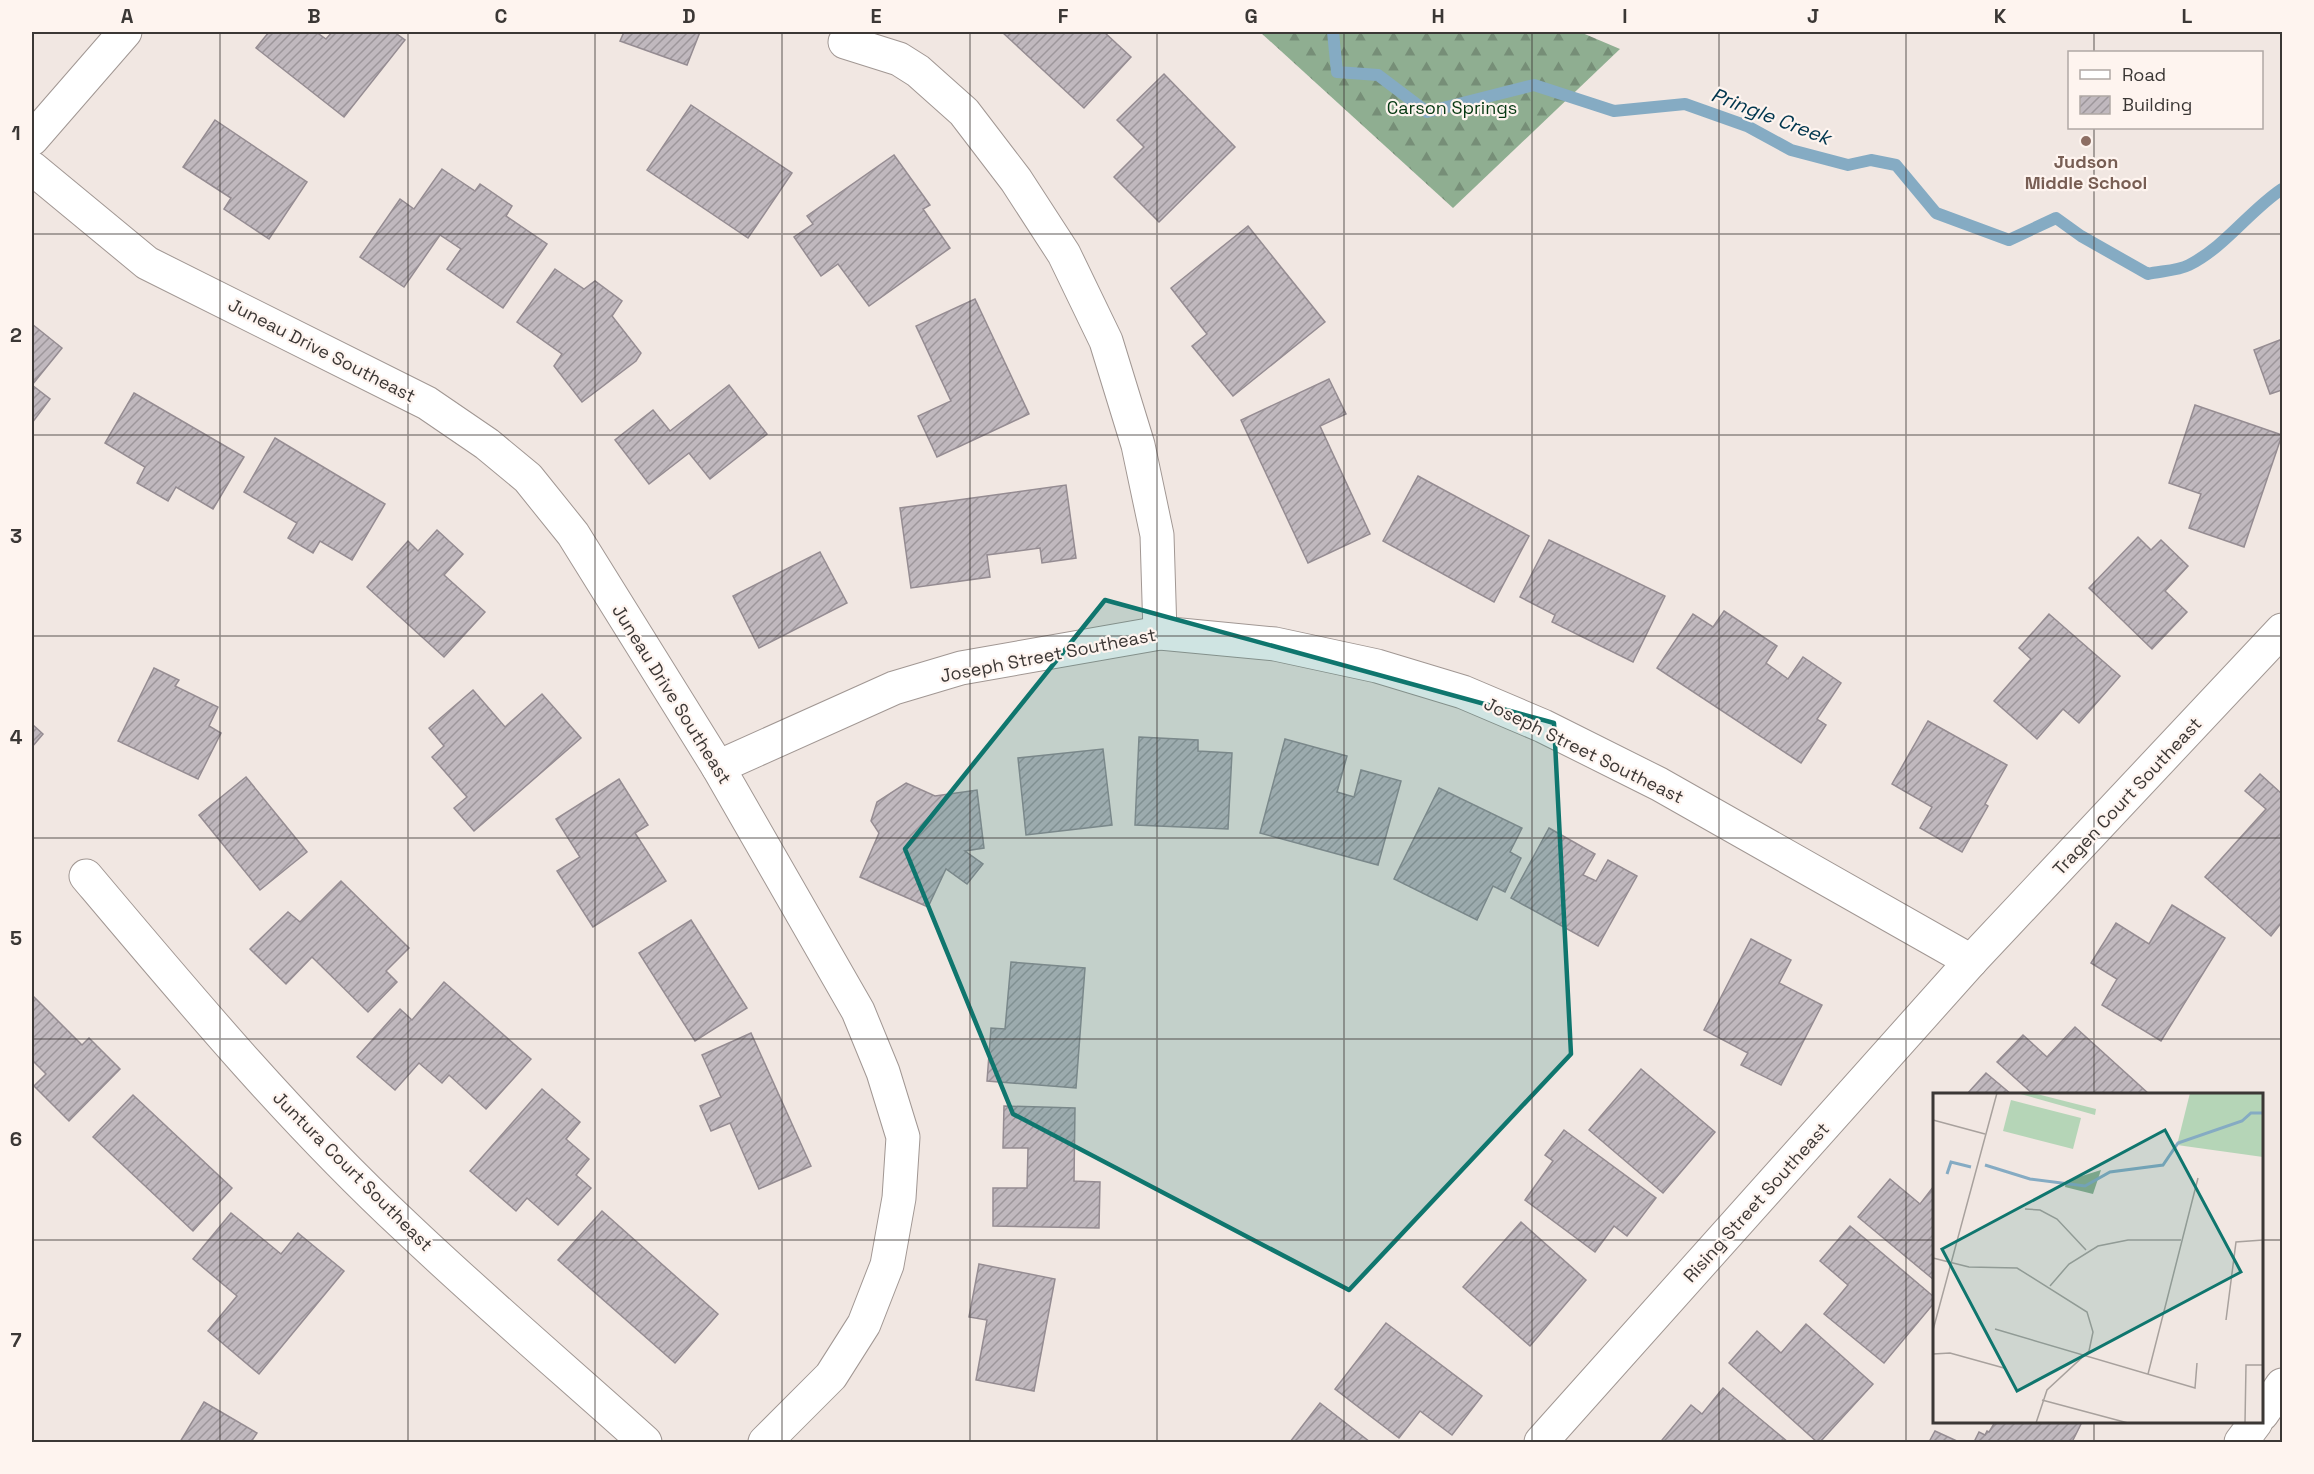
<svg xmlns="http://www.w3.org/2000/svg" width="2314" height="1474" font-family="'Space Grotesk',sans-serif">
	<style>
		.forest { fill: url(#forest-firs) }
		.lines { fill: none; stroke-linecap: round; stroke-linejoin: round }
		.stream { stroke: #85abc3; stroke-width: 12 }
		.building { fill: url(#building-hatch); stroke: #958c92; stroke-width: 1.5 }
		.street-casing { stroke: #a19793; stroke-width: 35 }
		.street { stroke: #fff; stroke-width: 33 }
		.marked { fill: #0f766e; fill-opacity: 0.2; stroke: #0f766e; stroke-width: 4.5; stroke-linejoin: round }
		.grid { fill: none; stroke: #3b3735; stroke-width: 1.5; stroke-opacity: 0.55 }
		.education-dot { fill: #8d6e63; stroke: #fef4ef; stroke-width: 2 }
		.labels { text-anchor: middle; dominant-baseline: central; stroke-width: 4.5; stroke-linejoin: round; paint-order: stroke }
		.park-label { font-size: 18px; fill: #063912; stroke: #fef4ef }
		.education-label { font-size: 18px; font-weight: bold; fill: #785e54; stroke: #fef4ef }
		.street-label { font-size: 18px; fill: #3b3735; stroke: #fef4ef }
		.water-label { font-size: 20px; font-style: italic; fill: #00364e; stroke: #fef4ef }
		.inset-river { fill: none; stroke: #85abc3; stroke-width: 3 }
		.inset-road { fill: none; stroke: #a8a19d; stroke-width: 1.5 }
		.view { fill: #0f766e; fill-opacity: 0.15; stroke: #0f766e; stroke-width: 3 }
		.inset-edge { fill: none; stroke: #3b3735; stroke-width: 3 }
		.neatline { fill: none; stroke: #3b3735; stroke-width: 2 }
		.grid-label { font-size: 20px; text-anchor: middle; font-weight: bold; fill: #3b3735 }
	</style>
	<defs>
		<pattern id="forest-firs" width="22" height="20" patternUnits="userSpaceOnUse" patternTransform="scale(1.5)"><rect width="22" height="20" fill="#8fae91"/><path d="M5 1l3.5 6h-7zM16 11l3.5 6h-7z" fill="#768e77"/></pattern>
		<pattern id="building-hatch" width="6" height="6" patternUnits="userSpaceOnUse" patternTransform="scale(1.5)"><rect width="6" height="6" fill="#c0b8be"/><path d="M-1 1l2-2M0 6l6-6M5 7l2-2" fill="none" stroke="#9d969b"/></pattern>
	</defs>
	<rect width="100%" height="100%" fill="#f1e7e2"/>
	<path class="forest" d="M1260,32H1580L1620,49L1453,208Z"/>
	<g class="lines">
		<path class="stream" d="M1333,32L1337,72L1378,75L1427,112L1534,85L1614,111L1685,104L1747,126L1791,150L1848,165L1871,160L1896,165L1936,213L2009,240L2056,218L2081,236L2148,274C2160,271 2177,271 2189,265C2225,247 2249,211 2282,189"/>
	</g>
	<g class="building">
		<path d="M269,32H316L326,39L332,32H394L405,40L344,117L256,48Z"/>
		<path d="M624,32H700L687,65L620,41Z"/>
		<path d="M1002,32H1104L1131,57L1084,108Z"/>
		<path d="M1164,74L1235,147L1159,222L1114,177L1144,147L1117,120Z"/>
		<path d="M691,105L792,173L748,238L647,170Z"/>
		<path d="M215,120L307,182L269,239L224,209L231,198L183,167Z"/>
		<path d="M894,155L930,205L923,209L950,248L869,306L838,264L821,276L794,237L813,224L807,216Z"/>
		<path d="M442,169L475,191L480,184L512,206L506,216L547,244L503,308L447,269L461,249L440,235L404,287L360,257L400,199L414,209Z"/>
		<path d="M1248,226L1325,322L1233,396L1192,346L1207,334L1171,288Z"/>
		<path d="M555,269L584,289L595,281L622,301L612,316L641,353L636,361L582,402L554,366L562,354L517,322Z"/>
		<path d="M975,299L1029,414L937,457L918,416L951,401L916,326Z"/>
		<path d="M32,324L62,348L32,385L50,399L32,423Z"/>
		<path d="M2282,339V390L2270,394L2254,350Z"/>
		<path d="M1329,379L1346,414L1320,426L1370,534L1308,563L1241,420Z"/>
		<path d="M729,385L767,434L710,479L689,453L649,484L615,440L653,410L670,431Z"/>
		<path d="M134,393L244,457L213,509L176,487L168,501L137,483L145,467L105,443Z"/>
		<path d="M2195,405L2282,435L2244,547L2189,528L2201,494L2169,483Z"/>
		<path d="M275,438L385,504L352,560L320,541L313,553L288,538L297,523L244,492Z"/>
		<path d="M1418,476L1529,536L1494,602L1383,541Z"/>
		<path d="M1066,485L1076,558L1042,563L1040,548L987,555L990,577L911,588L900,508Z"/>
		<path d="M437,530L463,554L444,575L485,612L444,657L367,587L408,541L418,551Z"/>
		<path d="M2138,537L2151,550L2161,540L2188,566L2165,591L2187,612L2152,649L2089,588Z"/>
		<path d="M1549,540L1665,596L1633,662L1552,622L1555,615L1520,597Z"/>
		<path d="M820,552L847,603L759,648L733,596Z"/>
		<path d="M1724,611L1777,646L1766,663L1788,679L1803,657L1841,683L1817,719L1826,725L1801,763L1657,668L1693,614L1713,627Z"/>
		<path d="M2049,614L2120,676L2079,723L2063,709L2037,739L1994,701L2031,659L2019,648Z"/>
		<path d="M154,668L179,680L175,686L218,707L209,726L221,733L198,779L118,741Z"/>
		<path d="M473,690L505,727L542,694L581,738L474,831L454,808L467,797L432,757L444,746L429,728Z"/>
		<path d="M1928,721L2007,765L1985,804L1988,806L1962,852L1920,828L1932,807L1892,784Z"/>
		<path d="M32,724L43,734L32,747Z"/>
		<path d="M1139,737L1198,740V751L1232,753L1228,829L1135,825Z"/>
		<path d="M1285,739L1347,756L1337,792L1354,797L1361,770L1401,781L1378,865L1260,833Z"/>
		<path d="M1103,749L1112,825L1026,835L1018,758Z"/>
		<path d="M2260,774L2282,794V922L2271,936L2205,877L2266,809L2245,791Z"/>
		<path d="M246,777L307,852L260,890L199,815Z"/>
		<path d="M619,779L648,825L635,833L666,881L593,927L557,871L580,857L556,819Z"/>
		<path d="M906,783L935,796L977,790L984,848L965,851L983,864L967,884L946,869L928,907L860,877L879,833L871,821L877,802Z"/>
		<path d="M1439,788L1522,828L1510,852L1521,858L1505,892L1493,886L1477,920L1394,879Z"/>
		<path d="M1549,828L1595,854L1583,875L1596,881L1608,860L1637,876L1598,946L1511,898Z"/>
		<path d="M341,881L409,948L386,971L397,982L368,1012L312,957L286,984L250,949L288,912L300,922Z"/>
		<path d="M2172,905L2225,938L2161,1041L2102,1005L2117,979L2091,963L2116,923L2149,944Z"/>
		<path d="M691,920L747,1008L695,1041L639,953Z"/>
		<path d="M1751,939L1791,960L1779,983L1822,1005L1781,1085L1741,1065L1748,1053L1704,1030Z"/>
		<path d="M1011,962L1085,968L1076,1088L987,1081L991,1028L1005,1029Z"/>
		<path d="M444,982L531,1059L486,1109L449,1075L442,1083L419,1063L395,1090L357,1057L400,1009L412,1020Z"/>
		<path d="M32,995L82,1045L89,1038L120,1069L69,1121L34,1086L46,1074L32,1060Z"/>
		<path d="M2075,1027L2149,1094H2033L1997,1062L2023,1035L2047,1057Z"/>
		<path d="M751,1033L811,1166L759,1189L730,1123L711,1131L700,1106L721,1097L702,1055Z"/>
		<path d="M1641,1069L1715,1132L1663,1193L1589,1130Z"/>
		<path d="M1986,1073L2011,1094H1967Z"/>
		<path d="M542,1089L580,1122L566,1139L589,1159L576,1175L591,1188L558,1225L527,1198L516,1211L470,1171Z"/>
		<path d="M133,1095L232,1188L193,1231L93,1137Z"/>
		<path d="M1004,1106L1075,1108L1074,1181L1100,1182L1099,1228L993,1226V1188H1027L1028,1148H1003Z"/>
		<path d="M1564,1130L1656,1198L1627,1236L1614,1226L1595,1252L1525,1200L1553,1161L1545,1155Z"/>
		<path d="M1890,1179L1920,1204L1934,1186V1280L1858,1217Z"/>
		<path d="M602,1211L718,1314L675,1363L558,1260Z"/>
		<path d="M231,1213L281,1254L298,1233L344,1271L259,1374L208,1331L237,1296L193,1259Z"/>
		<path d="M1521,1222L1586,1280L1530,1346L1463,1287Z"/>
		<path d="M1850,1226L1934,1297V1303L1884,1363L1824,1314L1848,1285L1820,1261Z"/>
		<path d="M979,1264L1055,1279L1034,1391L976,1380L987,1320L969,1317Z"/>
		<path d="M1386,1323L1482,1396L1452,1435L1420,1411L1399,1438L1335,1389Z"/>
		<path d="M1806,1324L1873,1384L1820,1442H1817L1729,1363L1757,1331L1781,1353Z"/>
		<path d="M1723,1388L1788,1442H1665L1662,1440L1691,1405L1702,1414Z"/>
		<path d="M204,1402L257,1433L251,1442H180Z"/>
		<path d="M1320,1403L1370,1442H1290Z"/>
		<path d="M1995,1422H2082L2072,1442H1974L1979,1432L1985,1435L1987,1431L1989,1432Z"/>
		<path d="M1935,1431L1959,1442H1929Z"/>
	</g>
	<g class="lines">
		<g class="street-casing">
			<g id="street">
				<path d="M845,42L899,59L918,71L964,112L1016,180L1064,254L1106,341L1138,445L1157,535L1160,633"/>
				<path d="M32,139L125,32"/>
				<path d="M32,168L147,263L427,403L487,444L528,478L573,534L718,767L858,1011L883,1072L903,1137L899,1198L887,1265L864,1324L831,1376L765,1442"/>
				<path d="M718,767L894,688L961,668L1160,633L1275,644L1377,666L1463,692L1543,726L1659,784L1971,961"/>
				<path d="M86,876C188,997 290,1119 406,1227C484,1301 566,1371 645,1442"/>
				<path d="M2262,1414L2282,1385"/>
				<path d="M1541,1442L1971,961L2282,630"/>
				<path d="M2241,1442L2256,1422"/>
			</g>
		</g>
		<use href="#street" class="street"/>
	</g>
	<path class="marked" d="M1105,600L1554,723L1571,1054L1349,1290L1013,1114L905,849Z"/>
	<path class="grid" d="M220,32V1442M408,32V1442M595,32V1442M782,32V1442M970,32V1442M1157,32V1442M1344,32V1442M1532,32V1442M1719,32V1442M1906,32V1442M2094,32V52M2094,128V1094M32,234H2282M32,435H2282M32,636H2282M32,838H2282M32,1039H2282M32,1240H1934M2262,1240H2282M2094,1422V1442"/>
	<circle class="education-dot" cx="2086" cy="141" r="6"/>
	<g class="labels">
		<g class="park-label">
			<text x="1452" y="107">Carson Springs</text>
		</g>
		<g class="education-label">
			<text x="2086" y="161">Judson<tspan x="2086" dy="21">Middle School</tspan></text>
		</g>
		<g class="street-label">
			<text transform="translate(322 350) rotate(27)">Juneau Drive Southeast</text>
			<text transform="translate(1048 655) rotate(-11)">Joseph Street Southeast</text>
			<text transform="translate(672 694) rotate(58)">Juneau Drive Southeast</text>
			<text transform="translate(1584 750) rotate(26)">Joseph Street Southeast</text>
			<text transform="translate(2127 796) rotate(-47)">Tragen Court Southeast</text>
			<text transform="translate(353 1171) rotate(45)">Juntura Court Southeast</text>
			<text transform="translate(1756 1202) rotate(-48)">Rising Street Southeast</text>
		</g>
		<g class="water-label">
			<text transform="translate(1771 116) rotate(21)">Pringle Creek</text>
		</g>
	</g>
	<g transform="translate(1933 1093)">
		<rect width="330" height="330" fill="#f1e7e2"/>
		<path d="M168,77L160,101L132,94L133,88Z" fill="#8fae91"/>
		<path d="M257,0H330V64L244,52Z" fill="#b5d5b7"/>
		<path d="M84,0H100L163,16L162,22ZM78,7L148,25L140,56L70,38Z" fill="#b5d5b7"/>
		<path class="inset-river" d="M52,72L97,86L152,93L177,79L230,72L245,50L309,28L318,20H330M14,81L18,69L38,74"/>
		<path class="inset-road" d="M0,27L52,41M92,116L107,117L124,126L153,157M0,165L36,174L84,175L154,219L160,239L156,258L114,297L103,330M117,193L136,171L165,153L195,147H248M293,227L303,149L330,147M62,236L262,295L264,270M0,237L64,0M0,261L17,260L71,275M215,281L265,85M109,307L195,330M312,330L313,272H330"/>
		<path class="view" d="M232,37L308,179L84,298L9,156Z"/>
		<rect width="330" height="330" class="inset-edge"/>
	</g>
	<rect width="2314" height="1474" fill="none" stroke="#fef4ef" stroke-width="66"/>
	<rect x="2068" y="51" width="195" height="78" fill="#fef4ef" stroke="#b0a8a5" stroke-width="1.5"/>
	<rect x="2080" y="70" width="30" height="9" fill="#ffffff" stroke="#b0a8a5" stroke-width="1.5"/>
	<text x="2122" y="81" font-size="18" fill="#3b3735">Road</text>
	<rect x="2080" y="96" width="30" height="18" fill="url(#building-hatch)" stroke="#b0a8a5" stroke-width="1.5"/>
	<text x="2122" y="111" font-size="18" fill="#3b3735">Building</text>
	<rect x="33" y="33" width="2248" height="1408" class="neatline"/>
	<g class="grid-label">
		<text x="127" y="23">A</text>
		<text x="314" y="23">B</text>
		<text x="501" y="23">C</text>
		<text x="689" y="23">D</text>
		<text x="876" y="23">E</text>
		<text x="1063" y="23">F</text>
		<text x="1251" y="23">G</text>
		<text x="1438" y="23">H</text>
		<text x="1625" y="23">I</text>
		<text x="1813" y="23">J</text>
		<text x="2000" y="23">K</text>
		<text x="2187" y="23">L</text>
		<text x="16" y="140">1</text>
		<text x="16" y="342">2</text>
		<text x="16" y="543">3</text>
		<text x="16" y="744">4</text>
		<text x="16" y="945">5</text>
		<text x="16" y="1146">6</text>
		<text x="16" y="1347">7</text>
	</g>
</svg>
